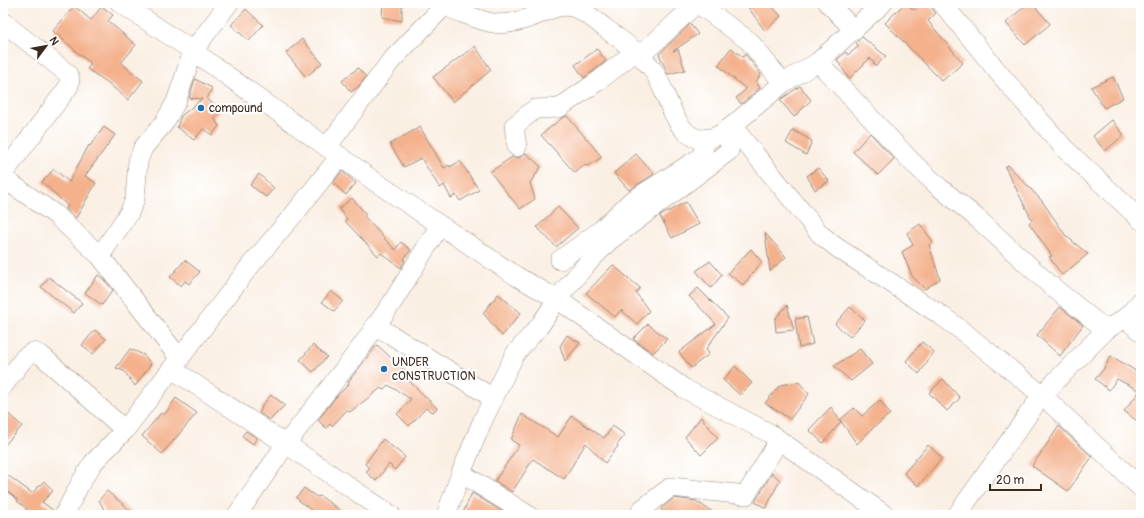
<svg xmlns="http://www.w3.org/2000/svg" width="1144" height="518" font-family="Pangolin,sans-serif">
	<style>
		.building { fill: #f4b18c }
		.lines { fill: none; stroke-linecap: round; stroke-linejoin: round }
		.minor-casing { stroke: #9a8c80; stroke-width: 20 }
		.minor { stroke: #fff; stroke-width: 19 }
		.poi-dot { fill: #1f6fb2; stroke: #fff; stroke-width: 1.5 }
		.labels { text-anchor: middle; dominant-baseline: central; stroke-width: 4; stroke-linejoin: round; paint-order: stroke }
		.poi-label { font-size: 12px; fill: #3b2a1e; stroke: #fff; text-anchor: start }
	</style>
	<rect width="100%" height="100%" fill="#fff"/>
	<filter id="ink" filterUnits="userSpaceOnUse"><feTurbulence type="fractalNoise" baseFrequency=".025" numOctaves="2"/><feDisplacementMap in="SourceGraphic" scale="8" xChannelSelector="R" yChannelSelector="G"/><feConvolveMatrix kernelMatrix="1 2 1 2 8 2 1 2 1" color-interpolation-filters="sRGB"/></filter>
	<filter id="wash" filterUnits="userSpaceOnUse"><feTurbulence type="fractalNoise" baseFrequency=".012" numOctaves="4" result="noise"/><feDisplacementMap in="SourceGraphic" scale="16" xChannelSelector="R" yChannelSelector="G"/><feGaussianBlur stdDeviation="0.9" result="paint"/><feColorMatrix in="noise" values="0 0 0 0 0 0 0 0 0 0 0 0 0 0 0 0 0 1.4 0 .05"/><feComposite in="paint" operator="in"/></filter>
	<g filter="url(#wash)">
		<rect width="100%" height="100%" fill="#faefe3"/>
		<g id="blocks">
			<g class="building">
				<path d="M383,3H402V21L382,17Z"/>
				<path d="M745,3H769L781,16L765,31Z"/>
				<path d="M905,3L914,10L922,3H931L933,10L936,13L928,21L963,63L942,81L885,23Z"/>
				<path d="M1028,3H1032L1050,24L1025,45L1006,23Z"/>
				<path d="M74,6L91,20L102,6L113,15L108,21L136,45L121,63L143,81L128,100L107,82L87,69L91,64L53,31Z"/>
				<path d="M246,9L263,25L249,41L231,25Z"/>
				<path d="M690,24L698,34L673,51L678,49L685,70L668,74L659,54Z"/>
				<path d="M862,37L886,56L876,66L870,58L849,79L837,60L846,52L848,55L859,46L856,43Z"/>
				<path d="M302,39L322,63L306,77L286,53Z"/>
				<path d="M475,46L491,70L453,102L433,77Z"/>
				<path d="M731,48L743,57L745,54L761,74L756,82L760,88L741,104L736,98L746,89L718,65Z"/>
				<path d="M597,49L606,61L584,78L575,65Z"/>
				<path d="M358,68L366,77L359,86L351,92L342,81Z"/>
				<path d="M1113,77L1123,98L1104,108L1091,87Z"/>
				<path d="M195,79L212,88L207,99L222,110L214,118L219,126L212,135L203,129L194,140L177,127L181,116L202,99L189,98Z"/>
				<path d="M800,86L811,100L794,117L780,100Z"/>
				<path d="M567,116L602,157L588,166L585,165L575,173L541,135L562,118Z"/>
				<path d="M1112,120L1124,135L1105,151L1093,136Z"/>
				<path d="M104,127L115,135L85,176L96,183L76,218L66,209L68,206L42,182L54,169L69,182L89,145L90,146Z"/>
				<path d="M420,127L444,168L449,165L450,167L460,161L479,190L460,201L456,195L451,198L444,185L440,188L421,158L404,167L390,144Z"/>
				<path d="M793,130L812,141L806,155L786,143Z"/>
				<path d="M870,133L894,159L878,175L853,152Z"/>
				<path d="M526,153L541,167L530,183L535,199L520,209L490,172L512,157L519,158Z"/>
				<path d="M636,154L654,174L629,190L614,173Z"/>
				<path d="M1008,165L1042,201L1066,236L1088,254L1062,275L1049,257L1052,256L1029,223L1032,220L1005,167Z"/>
				<path d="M818,168L829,181L815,190L807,176Z"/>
				<path d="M342,171L356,183L346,195L333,183Z"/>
				<path d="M259,174L274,188L266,197L250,185Z"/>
				<path d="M352,198L366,214L364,216L395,250L401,242L411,250L404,259L405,260L401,268L381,253L378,256L345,221L347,219L339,209Z"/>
				<path d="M686,202L699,224L672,238L660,216Z"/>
				<path d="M558,207L578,228L556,247L537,227Z"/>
				<path d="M920,224L933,242L929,245L940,279L925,289L912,276L902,252L913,245L907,233Z"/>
				<path d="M765,233L786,257L770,271Z"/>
				<path d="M751,249L762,262L743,285L728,273Z"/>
				<path d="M185,260L200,272L189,284L185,281L181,286L170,277Z"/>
				<path d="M710,261L722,275L711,288L696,271Z"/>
				<path d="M613,265L640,288L636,293L649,311L637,324L621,310L615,317L586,293Z"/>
				<path d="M98,275L105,281L113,290L102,305L85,293Z"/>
				<path d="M49,277L82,303L74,313L41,287Z"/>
				<path d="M698,288L728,318L706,349L709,354L691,368L679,352L716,324L689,296Z"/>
				<path d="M331,291L343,301L334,311L322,302Z"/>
				<path d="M498,294L521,313L502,336L483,313Z"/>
				<path d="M787,305L794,330L776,332L775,319Z"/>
				<path d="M850,307L865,320L850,337L835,324Z"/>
				<path d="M1060,307L1083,325L1060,356L1037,335Z"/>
				<path d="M807,317L813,344L799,348L795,319Z"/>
				<path d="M648,324L667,339L653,353L633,339Z"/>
				<path d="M95,330L106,339L93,354L82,345Z"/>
				<path d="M567,335L580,343L565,361L560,346Z"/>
				<path d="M922,342L934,352L919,374L906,361Z"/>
				<path d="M313,345L327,357L313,372L300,360Z"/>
				<path d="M377,345L409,374L406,378L437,408L433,412L426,408L409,426L397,414L411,399L388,385L383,390L381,388L350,412L347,410L332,426L330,424L326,428L318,420L335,398L349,384L348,382Z"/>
				<path d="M130,349L144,355L151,364L135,386L124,371L116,368Z"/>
				<path d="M860,349L872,364L851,381L834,366Z"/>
				<path d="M1111,356L1141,374V424L1124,411L1140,391L1117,379L1109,390L1095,379L1103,370Z"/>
				<path d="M735,366L752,383L740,395L723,380Z"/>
				<path d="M943,379L960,398L947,411L929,393Z"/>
				<path d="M799,382L809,394L790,419L765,403L780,385Z"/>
				<path d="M271,395L285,405L270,420L259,413L262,408L261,407Z"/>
				<path d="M176,398L197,413L162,454L142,436L161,413L164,415Z"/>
				<path d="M880,400L890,414L874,427L857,444L840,420L854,408L862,416Z"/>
				<path d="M831,407L841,422L823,443L809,430Z"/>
				<path d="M3,409L22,426L3,447Z"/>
				<path d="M522,414L558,437L572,416L604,438L613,426L625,435L617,445L618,446L605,463L586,443L564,479L533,459L512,492L495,481L519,445L511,440Z"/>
				<path d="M701,417L718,438L701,455L685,437Z"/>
				<path d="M1059,426L1092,457L1068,491L1032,466Z"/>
				<path d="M246,431L257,438L253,444L242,436Z"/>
				<path d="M383,439L405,457L395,470L389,464L376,481L366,472L369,468L365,464Z"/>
				<path d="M928,445L942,458L918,486L904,473Z"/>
				<path d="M3,472L32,493L44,481L53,491L42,502L54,511L53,515H22L27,509L17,501L18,500L3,488Z"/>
				<path d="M772,473L780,480L766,508L755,502Z"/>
				<path d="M304,488L317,497L320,496L347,515H317L296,498Z"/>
				<path d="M107,491L136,515H107L99,500Z"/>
				<path d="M472,493L503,512L502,515H462Z"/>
				<path d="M674,498L696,501L717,515H665L661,509Z"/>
			</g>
		</g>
	</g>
	<g filter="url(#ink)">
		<use href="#blocks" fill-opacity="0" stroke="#9a8c80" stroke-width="1"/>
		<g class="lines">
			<g class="minor-casing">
				<g id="minor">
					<path d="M120,3L193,51L374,181L516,276L557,299L685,389L769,433L885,515"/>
					<path d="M440,3C446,7 454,10 462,13C487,23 499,28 526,19C541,15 556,3 572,7C585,11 595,20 605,28C622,41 640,53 653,70C670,94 676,155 719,135C724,132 728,129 732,126L820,234L836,247L942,316L961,330L1042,395L1141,488"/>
					<path d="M828,3L854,30"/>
					<path d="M942,3L1003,78L1065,149L1141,220"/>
					<path d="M3,22L67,73L70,79L69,86L3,174"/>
					<path d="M641,55L697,3L749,41L783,83"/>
					<path d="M818,62L912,162L939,187L978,219L1050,285L1106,330"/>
					<path d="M327,147L390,62L444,6"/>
					<path d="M517,147L514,126L535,109L559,108L601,79L636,51"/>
					<path d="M3,178L56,215L100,256L180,359"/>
					<path d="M100,256L129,213L135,199L138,161L143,148L164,123L176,102L193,51L229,3"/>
					<path d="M560,260L601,230L630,202L701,157L707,138"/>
					<path d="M1125,318L1141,332"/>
					<path d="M375,325L493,398"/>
					<path d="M172,369L286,444L391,515"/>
					<path d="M3,386L25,357L33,352L41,355L125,430"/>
					<path d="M461,473L528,515"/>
					<path d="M64,515L81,482L93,463L125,430L250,266L295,213L340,156"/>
					<path d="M237,515L286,444L361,347L392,303L440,225"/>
					<path d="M446,515L461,473L482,422L515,354L541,324L557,299L585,266L609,241L729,151L732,126L783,83L818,62L883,3"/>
					<path d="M645,515L641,510L671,487L746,495L779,440"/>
					<path d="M957,515L1042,395L1106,330L1125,318L1141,301"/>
				</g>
			</g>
			<use href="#minor" class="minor"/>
		</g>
	</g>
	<g class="poi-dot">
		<circle cx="201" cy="108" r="4"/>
		<circle cx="384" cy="369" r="4"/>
	</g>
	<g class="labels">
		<g class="poi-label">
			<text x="209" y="108">compound</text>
			<text x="392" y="362">UNDER<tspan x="392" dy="14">cONSTRUCTION</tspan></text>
		</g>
	</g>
	<rect width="1144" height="518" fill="none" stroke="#fff" stroke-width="16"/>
	<g transform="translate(46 46) rotate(58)" stroke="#ffffff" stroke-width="3" paint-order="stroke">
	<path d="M0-3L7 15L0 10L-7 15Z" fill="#3b2a1e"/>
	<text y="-6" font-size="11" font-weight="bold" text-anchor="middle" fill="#3b2a1e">N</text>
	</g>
	<path d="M990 484v6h51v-6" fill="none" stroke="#3b2a1e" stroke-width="2"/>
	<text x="996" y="484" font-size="12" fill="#3b2a1e" stroke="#ffffff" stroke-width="3" paint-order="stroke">20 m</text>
</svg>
